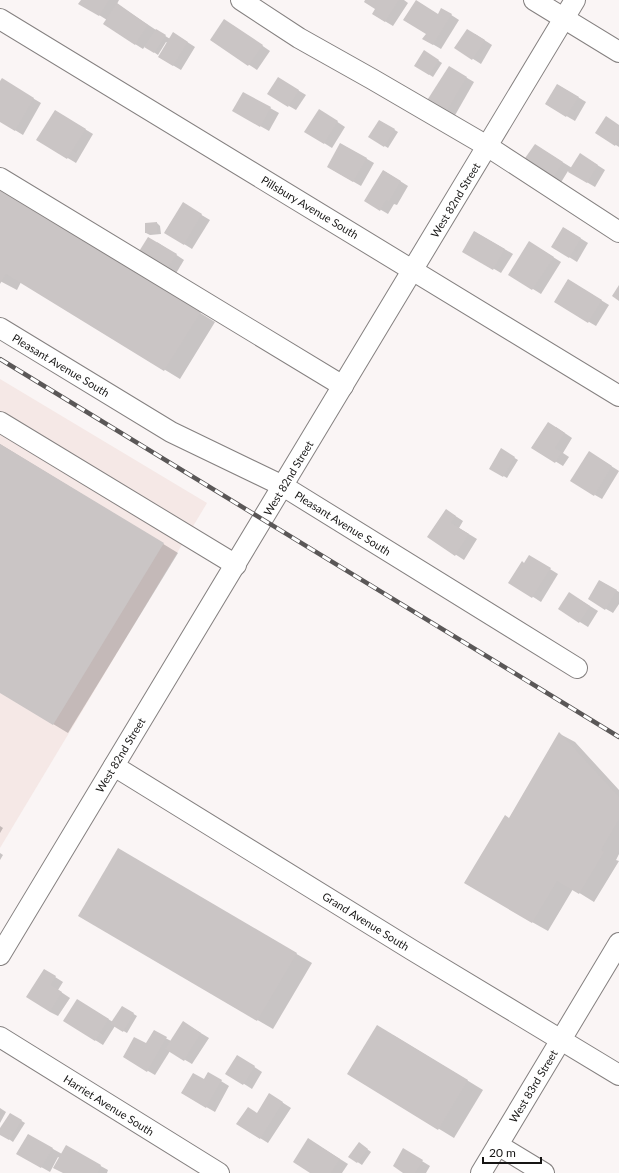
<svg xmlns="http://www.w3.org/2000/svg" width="619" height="1173" font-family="Lato,sans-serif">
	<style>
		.built { fill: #f5e8e6 }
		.shadow { fill: #0003 }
		.building { fill: #cac5c5 }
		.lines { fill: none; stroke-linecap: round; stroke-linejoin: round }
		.minor-casing { stroke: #858180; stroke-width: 22 }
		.minor { stroke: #fff; stroke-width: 20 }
		.rail-casing { stroke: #5a5757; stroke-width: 4.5 }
		.rail { stroke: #fff; stroke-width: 3; stroke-dasharray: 9; stroke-linecap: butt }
		.labels { text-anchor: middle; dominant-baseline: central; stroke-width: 3; stroke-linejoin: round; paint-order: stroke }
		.street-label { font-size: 11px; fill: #161514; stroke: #fff }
	</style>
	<rect width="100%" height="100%" fill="#faf5f5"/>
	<path class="built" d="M0,379L207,503L0,848Z"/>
	<g class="shadow">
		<path d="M82,0H119L117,4L156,30L170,39L181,38L195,47L181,70L159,57L168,43L166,42L158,55L145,46L143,49L135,44L107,20L80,3Z"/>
		<path d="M367,0H404L408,3L393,26L373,14L376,9Z"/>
		<path d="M442,9L459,20L441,49L424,39Z"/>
		<path d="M232,25L270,51L257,70L211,40Z"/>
		<path d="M475,34L492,45L481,64L456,48Z"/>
		<path d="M425,52L442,63L433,77L416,66Z"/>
		<path d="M457,72L474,82L454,117L427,101Z"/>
		<path d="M2,80L41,103L23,135L0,121V83Z"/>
		<path d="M286,83L306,95L296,110L289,106Z"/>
		<path d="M558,85L586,102L575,121L546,104Z"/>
		<path d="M243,93L279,113L269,131L234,111Z"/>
		<path d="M55,111L93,134L76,163L38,140Z"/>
		<path d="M327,115L345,127L332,148L324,143Z"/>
		<path d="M380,121L398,132L388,148L370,137Z"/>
		<path d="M619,126V147L597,133Z"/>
		<path d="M341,144L374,163L361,186L328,167Z"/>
		<path d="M543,150L572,168L588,159L605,170L595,187L568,171L560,184L525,161Z"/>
		<path d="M384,171L408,186L397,205L394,204L388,214L366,201Z"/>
		<path d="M0,190L215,322L180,379L21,282L17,290L0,281Z"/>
		<path d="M183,204L210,220L192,249L165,232Z"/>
		<path d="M157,223L160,226L161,234L150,235L146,233Z"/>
		<path d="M564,228L588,243L577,262L553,247Z"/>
		<path d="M475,232L513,254L501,273L464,251Z"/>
		<path d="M157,242L184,260L175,275L167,270Z"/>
		<path d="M537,247L561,262L541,294L509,274Z"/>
		<path d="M568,280L609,305L596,326L555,302Z"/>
		<path d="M556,427L572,438L563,453L569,457L563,466L532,447Z"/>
		<path d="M0,444L178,553L68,733L0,692Z"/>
		<path d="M501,450L518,460L507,478L490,468Z"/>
		<path d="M597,457L619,471L602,499L595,495Z"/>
		<path d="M454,515L463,521L459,528L477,539L464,560L429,537Z"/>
		<path d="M537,561L558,574L541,602L510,582L524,564Z"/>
		<path d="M600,581L619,592V604L613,613L589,599Z"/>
		<path d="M577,598L598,611L588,627L559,609Z"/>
		<path d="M560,734L575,742L619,790V854L616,860L619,861L594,902L573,889L548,931L532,922L509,819Z"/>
		<path d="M0,826L3,828L0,833Z"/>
		<path d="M119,850L312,963L273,1029L80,916Z"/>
		<path d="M0,853L3,855L0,860Z"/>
		<path d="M44,970L63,982L58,990L70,998L58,1016L50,1012Z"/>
		<path d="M85,1005L113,1022L122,1007L137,1016L127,1033L115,1026L103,1045L95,1040Z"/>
		<path d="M191,1027L209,1038L192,1064L170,1051L155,1075L124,1057L146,1045L154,1032L171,1041Z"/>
		<path d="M393,1035L483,1090L454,1138L349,1074Z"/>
		<path d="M245,1061L262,1072L252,1089L227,1073Z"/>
		<path d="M208,1073L229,1086L215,1112L182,1093L204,1080Z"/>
		<path d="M277,1099L291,1108L268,1143L238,1124L258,1114Z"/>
		<path d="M0,1108L6,1112L0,1123Z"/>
		<path d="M10,1114L25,1123L13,1142L0,1133V1130Z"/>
		<path d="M28,1135L62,1154L66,1147L108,1170L107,1173H65L60,1158L58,1157L50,1172L18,1154Z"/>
		<path d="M316,1144L348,1164L342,1173H312Z"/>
		<path d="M363,1146L371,1152L362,1165L350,1157Z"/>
		<path d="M404,1150L430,1166L426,1173H405Z"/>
	</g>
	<g class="building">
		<path d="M81,0H109L99,16L78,4Z"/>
		<path d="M365,0H399L385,22L372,14L375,9L364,2Z"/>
		<path d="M416,0L438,14L441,8L452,14L433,45L422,39L426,34L403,20Z"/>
		<path d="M117,3L148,25L135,45L103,24Z"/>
		<path d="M224,19L263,45L248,66L210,40Z"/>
		<path d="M156,29L166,35L154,53L144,47Z"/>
		<path d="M467,29L485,40L472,60L454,48Z"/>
		<path d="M173,32L188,42L173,66L158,57Z"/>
		<path d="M424,50L439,60L429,75L414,66Z"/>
		<path d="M449,66L467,77L445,114L426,102Z"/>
		<path d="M278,77L299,90L288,107L267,94Z"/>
		<path d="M2,78L34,98L15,131L0,122V81Z"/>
		<path d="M557,84L579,97L566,117L545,104Z"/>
		<path d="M243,92L271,107L260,127L232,111Z"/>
		<path d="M319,109L338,121L324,144L304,132Z"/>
		<path d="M55,110L86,129L67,159L36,140Z"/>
		<path d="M606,116L619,125V139L615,146L595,133Z"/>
		<path d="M379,120L395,129L384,147L368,137Z"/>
		<path d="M340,143L367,158L353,182L327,167Z"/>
		<path d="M535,144L563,162L552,180L523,161Z"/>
		<path d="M580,153L598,165L587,183L568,172Z"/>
		<path d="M383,170L401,181L389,202L386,200L380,211L364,201Z"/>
		<path d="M0,189L201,312L164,371L6,274L0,284Z"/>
		<path d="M183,202L202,214L184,245L164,233Z"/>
		<path d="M157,222V233H145V223Z"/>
		<path d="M563,227L581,238L569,258L551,247Z"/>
		<path d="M474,231L505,249L493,270L462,252Z"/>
		<path d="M148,237L177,254L166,271L138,253Z"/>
		<path d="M529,241L554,257L532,290L508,275Z"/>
		<path d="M568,279L602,300L588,323L554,302Z"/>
		<path d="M619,285V301L612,296Z"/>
		<path d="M548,422L565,433L555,448L562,452L555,463L531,448Z"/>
		<path d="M0,444L164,543L53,725L0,693Z"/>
		<path d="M501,448L515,457L503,477L489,469Z"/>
		<path d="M589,451L612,466L594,496L570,481Z"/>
		<path d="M446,509L456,516L451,523L469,534L455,556L427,537Z"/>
		<path d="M529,555L551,568L532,598L508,583L522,561L524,563Z"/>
		<path d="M599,580L617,590L605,610L588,599Z"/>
		<path d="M569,592L590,606L579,623L558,609Z"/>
		<path d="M559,732L619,797V819L601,850L604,852L579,894L557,881L532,923L464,883L505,815L509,818Z"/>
		<path d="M118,848L297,953L257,1021L78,916Z"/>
		<path d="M44,969L56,976L51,985L62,992L50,1012L26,997Z"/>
		<path d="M77,999L109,1019L95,1041L63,1021Z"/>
		<path d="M122,1006L134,1013L123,1032L110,1024Z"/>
		<path d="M183,1021L201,1033L184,1061L165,1049Z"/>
		<path d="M377,1025L468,1080L438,1130L347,1074Z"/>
		<path d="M154,1030L167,1037L147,1072L123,1057L134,1037L146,1043Z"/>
		<path d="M237,1055L255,1066L243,1085L225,1074Z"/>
		<path d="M208,1072L222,1080L206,1108L181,1093L193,1073L204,1079Z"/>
		<path d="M269,1093L283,1102L260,1139L236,1124L248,1107L257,1113Z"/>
		<path d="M10,1113L22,1120L9,1140L0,1135V1128Z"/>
		<path d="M28,1134L53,1148L41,1168L16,1154Z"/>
		<path d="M308,1138L340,1159L331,1173H310L293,1162Z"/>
		<path d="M359,1142L368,1149L357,1163L348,1157Z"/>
		<path d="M66,1145L101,1165L97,1173H63L53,1168Z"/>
		<path d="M403,1148L423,1160L415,1173H403L393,1166Z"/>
	</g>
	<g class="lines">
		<g class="minor-casing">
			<g id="minor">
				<path d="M241,0L299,38L372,79L487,146L619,232"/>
				<path d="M534,0L619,52"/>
				<path d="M0,19L619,396"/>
				<path d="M0,178L343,386"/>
				<path d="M0,328L171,432L283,486L577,668"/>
				<path d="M0,422L236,565"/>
				<path d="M114,766L412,950L619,1075"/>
				<path d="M0,955L575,0"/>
				<path d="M0,1037L219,1173"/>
				<path d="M498,1145L544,1173"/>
				<path d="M481,1173L619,943"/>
			</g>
		</g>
		<use href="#minor" class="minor"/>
		<g class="rail-casing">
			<path id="rail" d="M0,359L619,737"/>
		</g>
		<use href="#rail" class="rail"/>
	</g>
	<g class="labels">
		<g class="street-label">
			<text transform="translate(455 200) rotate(-59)">West 82nd Street</text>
			<text transform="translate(310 207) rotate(31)">Pillsbury Avenue South</text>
			<text transform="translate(61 365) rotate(31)">Pleasant Avenue South</text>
			<text transform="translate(288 478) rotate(-59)">West 82nd Street</text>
			<text transform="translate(343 523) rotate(32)">Pleasant Avenue South</text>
			<text transform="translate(120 755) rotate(-59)">West 82nd Street</text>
			<text transform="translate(366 921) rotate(32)">Grand Avenue South</text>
			<text transform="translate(533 1086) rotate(-59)">West 83rd Street</text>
			<text transform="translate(109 1105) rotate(32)">Harriet Avenue South</text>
		</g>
	</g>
	<path d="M483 1157v6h58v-6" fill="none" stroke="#161514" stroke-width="2"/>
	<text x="489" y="1157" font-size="12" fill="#161514" stroke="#ffffff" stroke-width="3" paint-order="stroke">20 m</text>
</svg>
